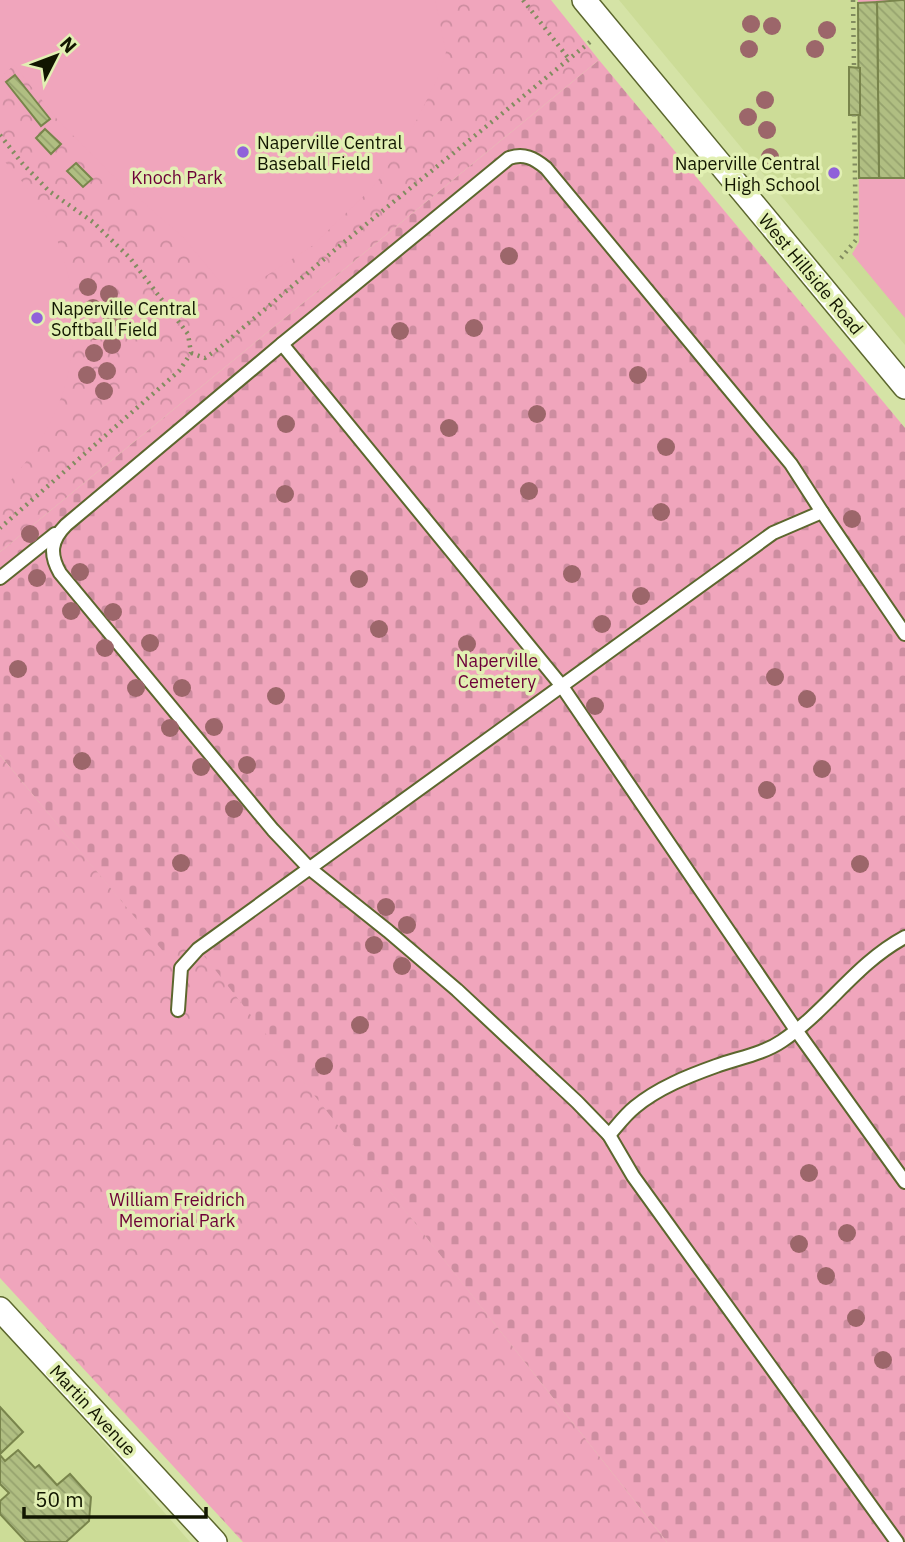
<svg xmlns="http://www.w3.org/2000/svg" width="905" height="1542" font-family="'IBM Plex Sans',sans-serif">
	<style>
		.built { fill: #ccdc97 }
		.cemetery { fill: url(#cemetery-stones) }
		.park { fill: url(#park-crowns) }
		.pitch { fill: #f0a5bc }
		.building { fill: url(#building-back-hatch); stroke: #79854c; stroke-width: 2 }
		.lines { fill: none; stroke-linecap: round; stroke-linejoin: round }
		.service-casing { stroke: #5c672e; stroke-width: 16 }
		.minor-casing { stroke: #5c672e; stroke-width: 26 }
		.path { stroke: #828c60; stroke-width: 4.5; stroke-dasharray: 2 5; stroke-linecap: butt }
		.service { stroke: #fff; stroke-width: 12 }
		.minor { stroke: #fff; stroke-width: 23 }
		.tree { fill: #9c666a }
		.poi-dot { fill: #9061da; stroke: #e2f0b3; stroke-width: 2.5 }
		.labels { text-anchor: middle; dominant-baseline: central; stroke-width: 7; stroke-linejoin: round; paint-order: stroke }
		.poi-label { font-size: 18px; fill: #121601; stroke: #e2f0b3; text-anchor: start }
		.park-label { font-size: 18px; fill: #6d0038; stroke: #e2f0b3 }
		.street-label { font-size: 18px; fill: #121601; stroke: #e2f0b3 }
	</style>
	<defs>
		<pattern id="cemetery-stones" width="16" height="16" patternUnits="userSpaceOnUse" patternTransform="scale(1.75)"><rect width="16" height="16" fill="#f0a5bc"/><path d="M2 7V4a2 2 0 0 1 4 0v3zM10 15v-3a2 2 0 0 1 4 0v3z" fill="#cd8da0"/></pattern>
		<pattern id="park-crowns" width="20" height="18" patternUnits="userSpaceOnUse" patternTransform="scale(1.75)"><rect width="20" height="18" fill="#f0a5bc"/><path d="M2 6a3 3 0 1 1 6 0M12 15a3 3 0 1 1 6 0" fill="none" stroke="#cd8da0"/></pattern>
		<pattern id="building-back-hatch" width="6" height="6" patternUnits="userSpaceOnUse" patternTransform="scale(1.75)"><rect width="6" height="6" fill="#b0be82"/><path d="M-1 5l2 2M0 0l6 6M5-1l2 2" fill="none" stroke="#96a36e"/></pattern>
	</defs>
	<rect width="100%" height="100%" fill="#d5e3a6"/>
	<g class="built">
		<path d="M619,0H905V345Z"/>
		<path d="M0,1324L190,1542H0Z"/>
	</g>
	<path class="cemetery" d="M599,60L905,428V1542H667L190,939L167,957L0,755V552Z"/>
	<g class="park">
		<path d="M0,0H551L599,60L0,552Z"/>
		<path d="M0,755L167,956L190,938L667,1542H243L0,1278Z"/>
	</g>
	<g class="pitch">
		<path d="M0,0H435L446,52L437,80L412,129L382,175L373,187L312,246L246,289L235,300L184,238L111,174L57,119L14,65L0,78Z"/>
		<path d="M858,0H905V318L852,254L859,242Z"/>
		<path d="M0,156C19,178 39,199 51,226C96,321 73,418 0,492Z"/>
	</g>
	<g class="building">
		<path d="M902,0H905V178H879L877,2Z"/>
		<path d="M877,2L879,178H859L858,3Z"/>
		<path d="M849,67L860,68V115H849Z"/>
		<path d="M15,75L50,119L41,126L6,82Z"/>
		<path d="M45,129L61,144L51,154L36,138Z"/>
		<path d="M76,163L92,179L83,187L67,171Z"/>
		<path d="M0,1407L23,1432L0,1454Z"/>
		<path d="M18,1450L35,1468L39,1465L57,1485L70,1474L91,1497L89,1521L66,1542H26L0,1514V1501L9,1493L0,1484V1455L5,1461Z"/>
	</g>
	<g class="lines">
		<g class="service-casing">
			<g id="service">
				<path d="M282,344L561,685L796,1030L905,1182"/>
				<path d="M822,512L791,464L546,168C534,158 524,153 509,158L282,344L66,525C51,540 49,554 60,573L273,830L309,868L388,931L457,990L577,1102L609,1135L633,1176L897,1542"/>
				<path d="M0,578L55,534"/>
				<path d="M178,1010L181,968L198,949L773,533L822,512L905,634"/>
				<path d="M609,1135C617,1126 625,1115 635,1107C658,1088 688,1076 716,1066C738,1058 763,1054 782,1041C828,1010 855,964 905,937"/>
			</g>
		</g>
		<g class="minor-casing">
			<g id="minor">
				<path d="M584,0L905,387"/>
				<path d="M0,1309L215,1542"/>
			</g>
		</g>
		<g class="path">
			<path d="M523,0L569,59"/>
			<path d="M853,0L854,67"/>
			<path d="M0,135L22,163L49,191L93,222L130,258L188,334L191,353L179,371L0,528"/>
			<path d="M841,258L856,240L854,115"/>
			<path d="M191,353L205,358L218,349L343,243L590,42"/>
		</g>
		<use href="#service" class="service"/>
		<use href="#minor" class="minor"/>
	</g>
	<g class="tree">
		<circle cx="751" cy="24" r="9"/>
		<circle cx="772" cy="26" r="9"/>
		<circle cx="827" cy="30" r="9"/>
		<circle cx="749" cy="49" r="9"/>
		<circle cx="815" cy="49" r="9"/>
		<circle cx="765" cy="100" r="9"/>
		<circle cx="748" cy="117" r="9"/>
		<circle cx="767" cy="130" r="9"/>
		<circle cx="770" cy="157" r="9"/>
		<circle cx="509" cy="256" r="9"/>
		<circle cx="88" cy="287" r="9"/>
		<circle cx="109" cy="294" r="9"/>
		<circle cx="93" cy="308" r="9"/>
		<circle cx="112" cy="318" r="9"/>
		<circle cx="474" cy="328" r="9"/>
		<circle cx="95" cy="331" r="9"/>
		<circle cx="400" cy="331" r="9"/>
		<circle cx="112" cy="345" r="9"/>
		<circle cx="94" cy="353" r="9"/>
		<circle cx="107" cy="371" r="9"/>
		<circle cx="87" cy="375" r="9"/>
		<circle cx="638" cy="375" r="9"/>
		<circle cx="104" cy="391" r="9"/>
		<circle cx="537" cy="414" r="9"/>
		<circle cx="286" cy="424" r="9"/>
		<circle cx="449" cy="428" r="9"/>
		<circle cx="666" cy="447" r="9"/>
		<circle cx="529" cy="491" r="9"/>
		<circle cx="285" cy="494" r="9"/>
		<circle cx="661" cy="512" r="9"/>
		<circle cx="852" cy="519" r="9"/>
		<circle cx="30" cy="534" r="9"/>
		<circle cx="80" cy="572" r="9"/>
		<circle cx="572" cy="574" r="9"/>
		<circle cx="37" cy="578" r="9"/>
		<circle cx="359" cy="579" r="9"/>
		<circle cx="641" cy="596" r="9"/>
		<circle cx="71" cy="611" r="9"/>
		<circle cx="113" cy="612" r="9"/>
		<circle cx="602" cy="624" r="9"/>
		<circle cx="379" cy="629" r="9"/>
		<circle cx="150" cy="643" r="9"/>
		<circle cx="467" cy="644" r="9"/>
		<circle cx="105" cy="648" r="9"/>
		<circle cx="18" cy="669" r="9"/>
		<circle cx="775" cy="677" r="9"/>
		<circle cx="136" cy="688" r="9"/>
		<circle cx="182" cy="688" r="9"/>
		<circle cx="276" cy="696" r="9"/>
		<circle cx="807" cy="699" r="9"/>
		<circle cx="595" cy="706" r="9"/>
		<circle cx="214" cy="727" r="9"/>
		<circle cx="170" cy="728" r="9"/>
		<circle cx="82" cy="761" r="9"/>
		<circle cx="247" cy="765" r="9"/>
		<circle cx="201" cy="767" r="9"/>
		<circle cx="822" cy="769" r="9"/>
		<circle cx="767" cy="790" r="9"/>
		<circle cx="234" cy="809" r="9"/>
		<circle cx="181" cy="863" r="9"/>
		<circle cx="860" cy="864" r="9"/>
		<circle cx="386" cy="907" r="9"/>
		<circle cx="407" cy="925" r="9"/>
		<circle cx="374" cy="945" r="9"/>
		<circle cx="402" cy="966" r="9"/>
		<circle cx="360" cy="1025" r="9"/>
		<circle cx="324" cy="1066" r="9"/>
		<circle cx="809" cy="1173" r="9"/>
		<circle cx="847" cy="1233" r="9"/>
		<circle cx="799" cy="1244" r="9"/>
		<circle cx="826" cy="1276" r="9"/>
		<circle cx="856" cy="1318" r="9"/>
		<circle cx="883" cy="1360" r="9"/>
	</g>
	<g class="poi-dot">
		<circle cx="243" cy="152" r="7"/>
		<circle cx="834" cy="173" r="7"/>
		<circle cx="37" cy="318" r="7"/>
	</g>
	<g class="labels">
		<g class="poi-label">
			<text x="257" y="142">Naperville Central<tspan x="257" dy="21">Baseball Field</tspan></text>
			<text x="820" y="163" text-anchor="end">Naperville Central<tspan x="820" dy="21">High School</tspan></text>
			<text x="51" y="308">Naperville Central<tspan x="51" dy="21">Softball Field</tspan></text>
		</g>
		<g class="park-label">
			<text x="177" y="177">Knoch Park</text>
			<text x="497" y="660">Naperville<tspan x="497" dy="21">Cemetery</tspan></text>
			<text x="177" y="1199">William Freidrich<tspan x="177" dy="21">Memorial Park</tspan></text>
		</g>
		<g class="street-label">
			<text transform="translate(811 274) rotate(50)">West Hillside Road</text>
			<text transform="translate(93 1410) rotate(47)">Martin Avenue</text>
		</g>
	</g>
	<g transform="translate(56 56) rotate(48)" stroke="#e2f0b3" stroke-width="5" paint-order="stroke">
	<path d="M0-5L12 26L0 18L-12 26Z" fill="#121601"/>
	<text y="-10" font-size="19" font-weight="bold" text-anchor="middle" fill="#121601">N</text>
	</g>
	<path d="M24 1507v10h182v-10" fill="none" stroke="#121601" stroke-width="3.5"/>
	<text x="35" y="1507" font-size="21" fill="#121601" stroke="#e2f0b3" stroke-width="5" paint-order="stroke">50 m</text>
</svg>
